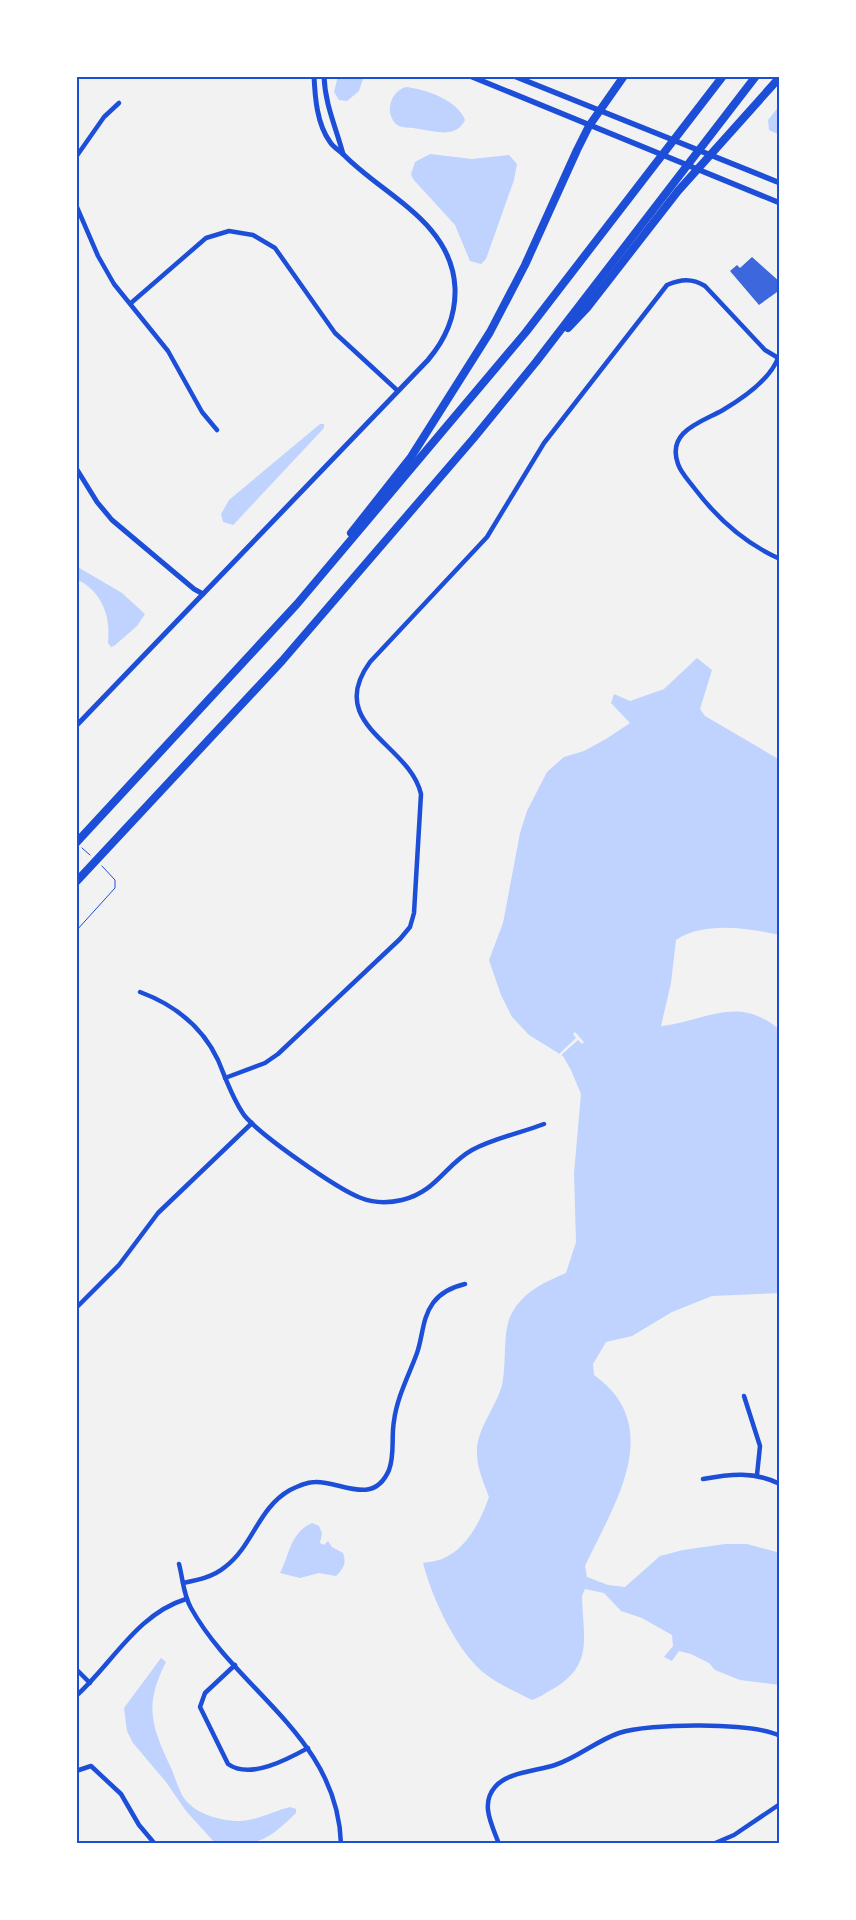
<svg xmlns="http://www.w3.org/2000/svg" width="856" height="1920" font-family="Lato,sans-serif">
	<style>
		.water { fill: #bfd3fe }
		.pier { fill: #f2f2f2 }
		.building { fill: #3d67dc }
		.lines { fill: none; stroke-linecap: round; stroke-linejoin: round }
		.path { stroke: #1d4ed8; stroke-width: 1 }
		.minor { stroke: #1d4ed8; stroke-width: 4.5 }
		.tertiary { stroke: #1d4ed8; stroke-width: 5 }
		.secondary { stroke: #1d4ed8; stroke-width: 5.5 }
		.motorway { stroke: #1d4ed8; stroke-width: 8 }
		.neatline { fill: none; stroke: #1d4ed8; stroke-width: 2 }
	</style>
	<rect width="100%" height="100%" fill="#f2f2f2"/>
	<g class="water">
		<path d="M338,76H364L359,91L347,101L339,100L334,92Z"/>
		<path d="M406,87C425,89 458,100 465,120C456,139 435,131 419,129C411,127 405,129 397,125C384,113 390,92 406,87Z"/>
		<path d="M780,105V135L769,130L768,120Z"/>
		<path d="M430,154L472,159L509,155L517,164L514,180L486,259L481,264L470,261L455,225L413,179L411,174L415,162Z"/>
		<path d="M320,424H324V428L236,522L233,525L223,522L221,514L229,500Z"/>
		<path d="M76,566L122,593L145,614L137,626L114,646L111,647L108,643C111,616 102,591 76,579Z"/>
		<path d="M697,658L712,670L700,709L705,716L780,760V935C748,928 704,921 676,940L671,983L661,1026C707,1021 737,994 780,1030V1293L712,1296L672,1312L632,1336L606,1342L593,1364L594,1375C667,1427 613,1506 585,1566L587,1577L608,1585L625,1587L660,1556L683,1550L725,1544H747L780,1553V1685L740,1680L715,1670L709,1663L691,1654L679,1651L672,1661L664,1657L673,1646L672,1635L642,1618L621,1611L604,1593L585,1589L582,1596C583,1638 594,1665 553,1689C545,1693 541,1697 532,1700C517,1692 502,1686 488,1676C458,1655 432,1598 423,1563C429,1562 437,1561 442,1559C467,1549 481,1520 489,1497C484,1483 477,1469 477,1453C476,1429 496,1408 502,1385C507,1365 502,1329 512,1313C524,1291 545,1282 566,1273L576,1242L574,1173L581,1094L571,1070L563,1056L529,1035L512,1017L501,995L489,960L503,923L520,833L527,811L547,772L564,757L584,751L606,739L630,723L611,703L614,694L630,701L664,689Z"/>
		<path d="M312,1523L319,1526L322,1533L320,1543L324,1545L328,1541L332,1547L343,1553C347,1563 343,1569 336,1576L319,1573L300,1578L280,1573C290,1554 290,1533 312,1523Z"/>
		<path d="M161,1658L166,1662C143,1707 152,1727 172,1770C175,1778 178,1787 182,1795C192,1813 219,1821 239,1821C256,1821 274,1811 290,1807L296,1809V1813C264,1844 259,1844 216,1844L186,1811L166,1782L133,1743L127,1731L124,1708Z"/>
	</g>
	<path class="pier" d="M575,1032L584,1042L582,1044L578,1040L560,1056L558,1055L576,1038L573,1034Z"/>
	<path class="building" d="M752,257L780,282L777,292L759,305L730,271L737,265L740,268Z"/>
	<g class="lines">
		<g class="path">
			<path d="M82,848L90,855"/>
			<path d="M76,931L115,888V880L102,866"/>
		</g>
		<g class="minor">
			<path d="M76,157L104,117L119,103"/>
			<path d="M76,205L98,256L114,284L168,351L202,412L217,430"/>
			<path d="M131,303L206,238L229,231L253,235L275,248L335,333L398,391"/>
			<path d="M778,358C770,380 743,398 723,410C702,422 666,431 678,464C681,473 689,481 695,489C717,518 746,544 780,559"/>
			<path d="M140,992C175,1005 202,1026 218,1060C226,1079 232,1098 244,1115C260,1135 337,1189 361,1198C374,1203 389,1203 402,1200C436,1192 445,1165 472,1150C494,1138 521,1133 544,1124"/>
			<path d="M225,1078L265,1063L278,1054L400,939L410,927L414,913L421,794C410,744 324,725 370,662L487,537L544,443L667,285C681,279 692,278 705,286L765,350L780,359"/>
			<path d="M76,1308L119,1265L158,1213L252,1123"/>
			<path d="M744,1396L760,1446L757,1475"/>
			<path d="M703,1479C730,1474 754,1471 780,1484"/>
			<path d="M179,1564C183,1579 183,1594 191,1608C237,1691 338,1737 341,1844"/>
			<path d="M183,1583C198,1580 213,1577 225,1567C253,1546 258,1508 290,1490C298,1486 306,1482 315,1482C341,1481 373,1507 389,1470C395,1454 391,1437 394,1421C397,1397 409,1375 417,1353C423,1336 422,1318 433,1303C441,1292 452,1287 465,1284"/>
			<path d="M235,1665L205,1693L200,1707L228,1764C250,1780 288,1759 308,1748"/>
			<path d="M76,1669L90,1683"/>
			<path d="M76,1696C112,1664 137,1614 186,1599"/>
			<path d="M76,1771L91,1766L121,1794L139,1825L155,1844"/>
			<path d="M499,1844C492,1825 480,1804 495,1787C507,1772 537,1771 555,1765C577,1758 596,1741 619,1733C649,1723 752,1722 780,1736"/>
			<path d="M713,1844L734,1835L780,1804"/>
		</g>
		<g class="tertiary">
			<path d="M324,76C325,105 336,127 343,154"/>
			<path d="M76,468L97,502L112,520L194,589L203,594"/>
			<path d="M76,726L428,360C446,339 456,316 455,288C452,222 384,196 344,155C340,151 333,147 330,142C317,124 315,98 314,76"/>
		</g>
		<g class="secondary">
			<path d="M470,76L780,203"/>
			<path d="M514,76L780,183"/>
		</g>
		<g class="motorway">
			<path d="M568,328L587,308L678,191L780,77"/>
			<path d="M351,533L411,457L490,332L525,265L577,150L589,126L624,76"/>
			<path d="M76,843L297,604L526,332L723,76"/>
			<path d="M76,882L282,661L473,439L536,362L756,76"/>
		</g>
	</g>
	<rect width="856" height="1920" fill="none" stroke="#ffffff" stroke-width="155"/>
	<rect x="78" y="78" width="700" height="1764" class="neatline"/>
</svg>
